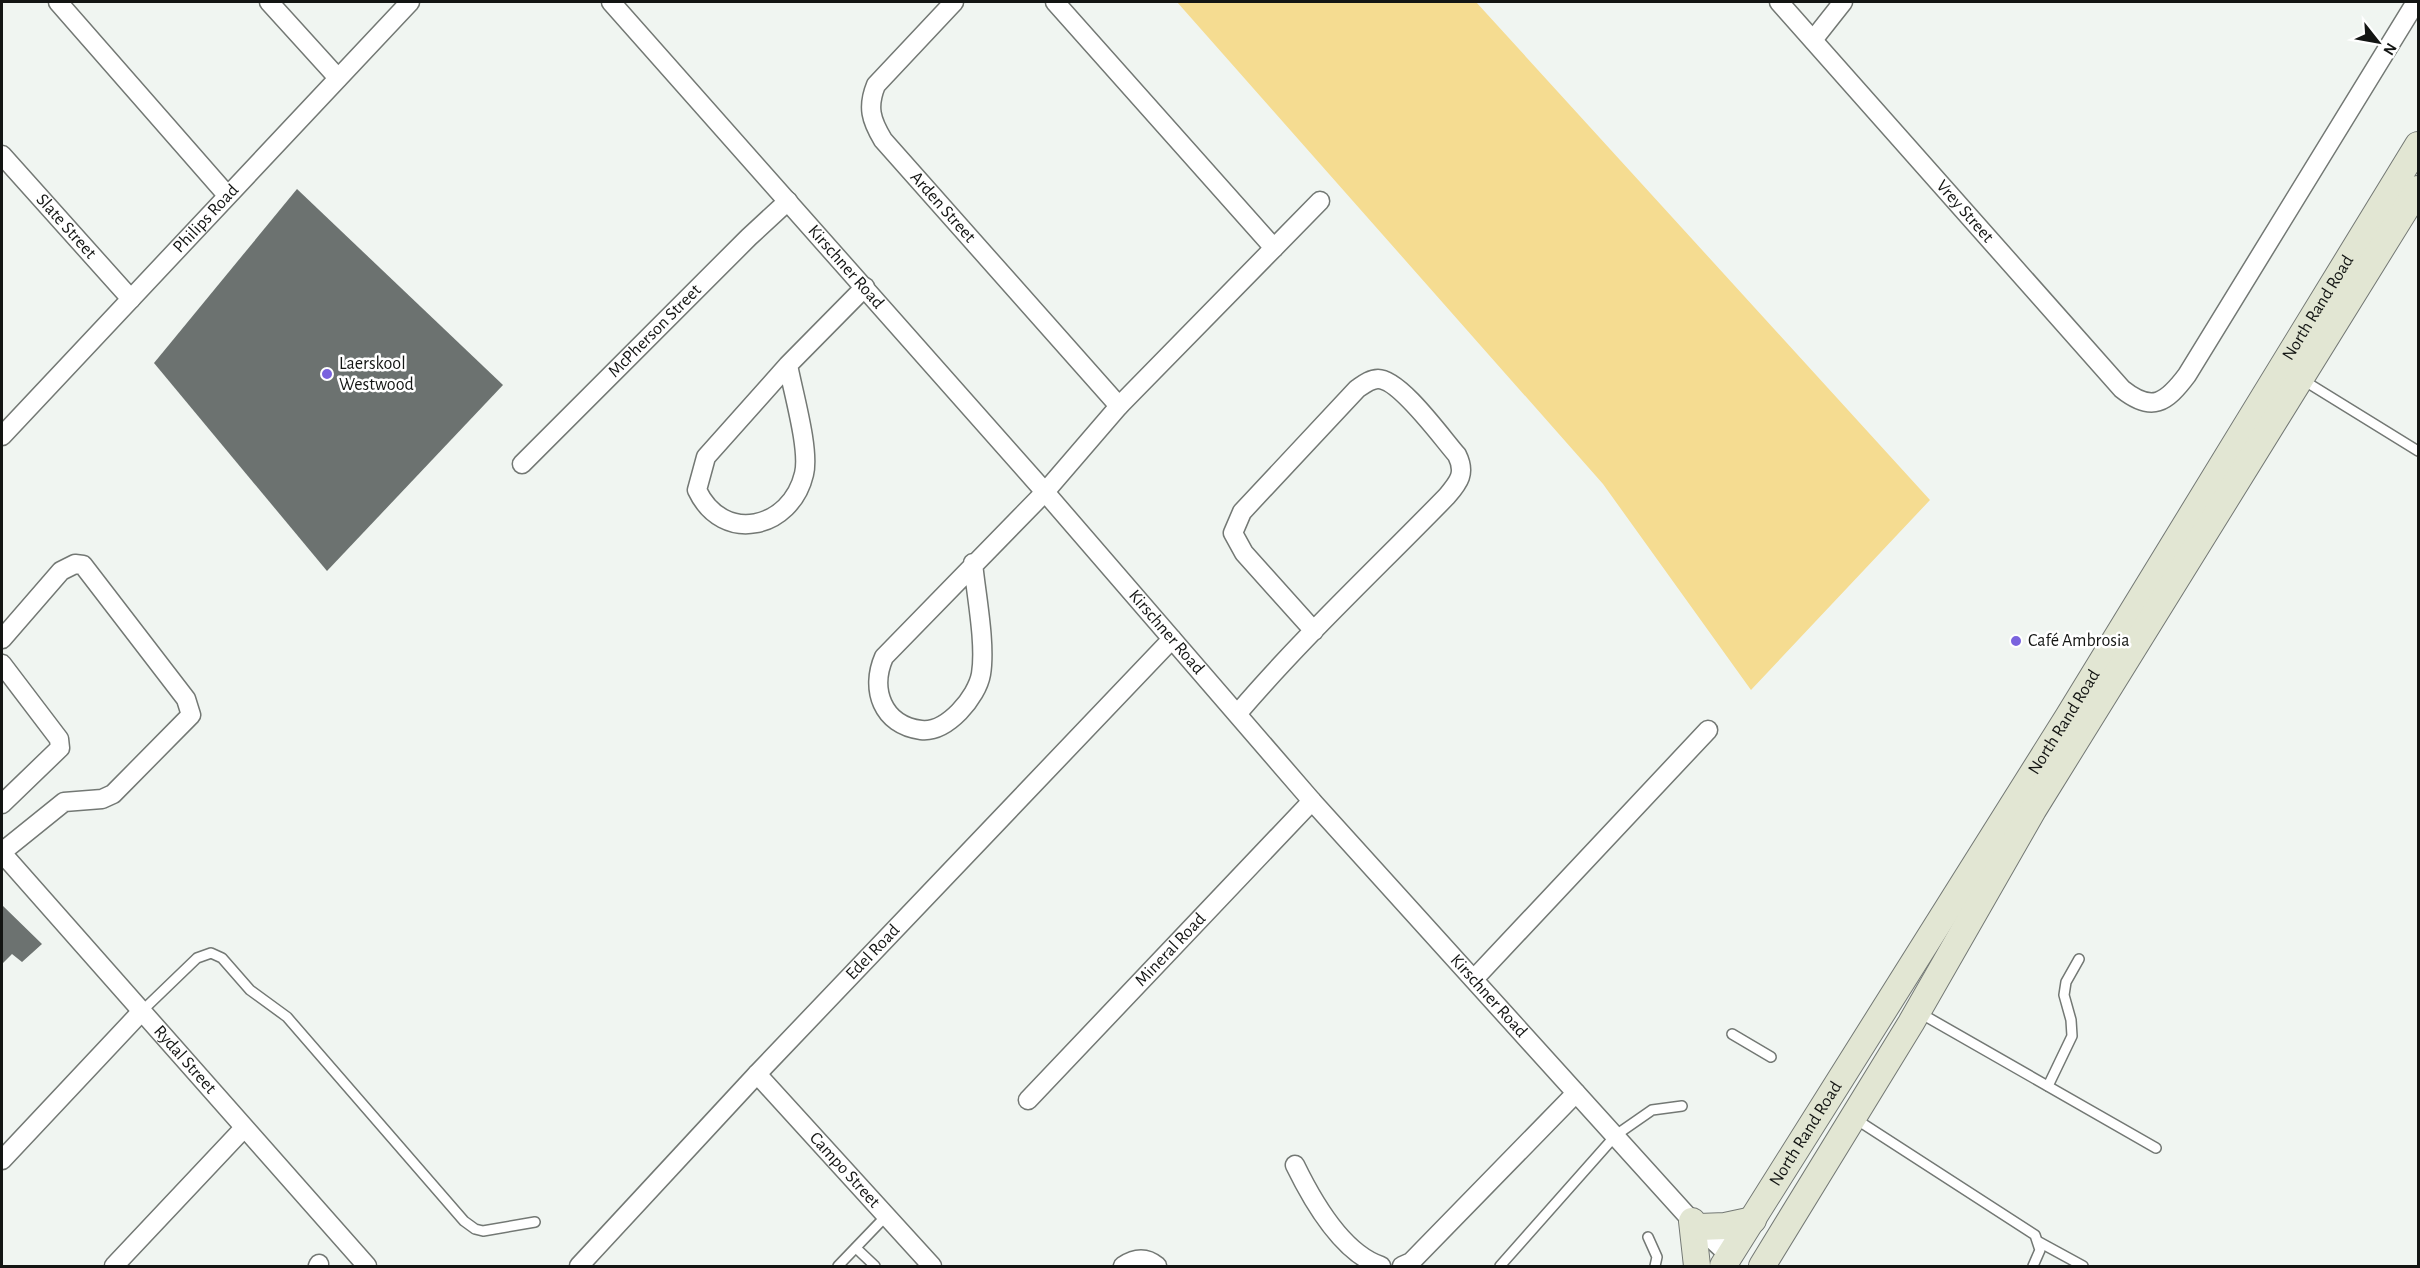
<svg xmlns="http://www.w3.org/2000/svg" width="2420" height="1268" font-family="'Alegreya Sans',sans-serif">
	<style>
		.green { fill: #f5dc91 }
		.building { fill: #6c7270 }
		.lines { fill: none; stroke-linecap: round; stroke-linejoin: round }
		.service-casing { stroke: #737874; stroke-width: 12 }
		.minor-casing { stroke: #737874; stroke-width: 21 }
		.secondary-casing { stroke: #737874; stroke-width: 28 }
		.service { stroke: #fff; stroke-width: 9 }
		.minor { stroke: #fff; stroke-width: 18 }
		.secondary { stroke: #e2e6d3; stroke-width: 26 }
		.poi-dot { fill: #7a63de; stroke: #fff; stroke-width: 2 }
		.labels { text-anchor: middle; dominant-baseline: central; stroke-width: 5; stroke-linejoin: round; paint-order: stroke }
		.street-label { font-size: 18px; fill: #131513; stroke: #fff }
		.poi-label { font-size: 18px; fill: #131513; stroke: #fff; text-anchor: start }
	</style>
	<rect width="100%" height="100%" fill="#f0f5f1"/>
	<path class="green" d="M1177,2H1476L1930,500L1751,690L1603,484Z"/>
	<g class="building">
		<path d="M297,189L503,385L327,571L154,363Z"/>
		<path d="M2,905L42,944L22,962L12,954L2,964Z"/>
	</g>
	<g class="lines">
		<g class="service-casing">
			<g id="service">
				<path d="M2303,380L2418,451"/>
				<path d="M142,1011L197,958L211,953L222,958L250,990L287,1017L464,1221L475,1229L483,1231L535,1222"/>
				<path d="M1920,1013L2156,1148"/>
				<path d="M1732,1034L1771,1057"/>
				<path d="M2048,1086L2072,1036L2071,1020L2064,995L2066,982L2079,959"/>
				<path d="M1854,1118L2035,1235L2040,1250L2033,1266"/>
				<path d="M1648,1237L1657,1257L1655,1266"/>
				<path d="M2039,1242L2083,1266"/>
				<path d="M856,1248L875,1266"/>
				<path d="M838,1266L887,1215"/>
				<path d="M1500,1266L1616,1135L1652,1110L1682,1106"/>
			</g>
		</g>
		<g class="minor-casing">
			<g id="minor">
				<path d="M58,2L227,195"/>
				<path d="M269,2L338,78"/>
				<path id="s1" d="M611,2L1045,492L1312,801L1692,1221L1730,1256"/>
				<path id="s2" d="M954,2L876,85C867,107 871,120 883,140L1119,406"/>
				<path d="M1055,2L1274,248"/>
				<path id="s3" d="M1779,2L2122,389C2152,413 2166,403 2187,375L2416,2"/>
				<path d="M1813,40L1843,2"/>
				<path id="s4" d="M2,155L131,299"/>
				<path d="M788,365C793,392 810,450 804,474C791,529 723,545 697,490L706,457L788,365L865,287"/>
				<path id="s5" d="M2,436L410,2"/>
				<path id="s6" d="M522,464L749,237L788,201"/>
				<path d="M973,563C976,594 986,644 981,674C977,697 947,733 921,730C882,725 870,689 884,657L1045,492L1119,406L1320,201"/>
				<path d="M2,639L61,571L75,564L83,565L186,699L191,715L113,794L102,799L64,802L2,852"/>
				<path d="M2,664L59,739L60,748L2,804"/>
				<path d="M1238,713C1303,637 1377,568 1447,496C1459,482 1466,473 1457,455C1442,438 1400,379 1378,379C1370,379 1363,385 1357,389L1242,512L1233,533L1244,553L1314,631"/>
				<path id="s7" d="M2,853L367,1266"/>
				<path d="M1474,979L1708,730"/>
				<path id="s8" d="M757,1074L932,1266"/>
				<path id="s9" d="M1028,1100L1312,801"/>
				<path d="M2,1160L142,1011"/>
				<path d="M1295,1165C1312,1200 1342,1253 1381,1266"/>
				<path d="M114,1266L244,1128"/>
				<path d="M318,1266L319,1264"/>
				<path id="s10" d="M579,1266L757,1074L1172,639"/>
				<path d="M1123,1266C1135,1258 1146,1257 1157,1266"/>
				<path d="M1402,1266L1411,1262L1576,1093"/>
			</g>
		</g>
		<g class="secondary-casing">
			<g id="secondary">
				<path d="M1692,1221L1697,1266"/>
				<path d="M1699,1227L1725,1226L1753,1220"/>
				<path id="s11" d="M1723,1266L2068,717L2418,145"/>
				<path d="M1762,1266L1911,1023L2033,810L2418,189"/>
			</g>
		</g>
		<use href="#service" class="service"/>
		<use href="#minor" class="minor"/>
		<use href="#secondary" class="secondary"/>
	</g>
	<g class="poi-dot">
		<circle cx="327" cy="374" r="6"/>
		<circle cx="2016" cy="641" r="6"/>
	</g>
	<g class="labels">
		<g class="street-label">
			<text stroke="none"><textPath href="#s2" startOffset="262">Arden Street</textPath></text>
			<text stroke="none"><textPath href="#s3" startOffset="280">Vrey Street</textPath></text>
			<text stroke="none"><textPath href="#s5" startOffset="298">Philips Road</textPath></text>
			<text stroke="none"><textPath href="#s4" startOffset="96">Slate Street</textPath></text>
			<text stroke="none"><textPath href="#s1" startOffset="354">Kirschner Road</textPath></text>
			<text stroke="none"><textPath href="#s11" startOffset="1128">North Rand Road</textPath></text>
			<text stroke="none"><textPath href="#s6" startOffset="188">McPherson Street</textPath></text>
			<text stroke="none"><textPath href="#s1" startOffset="840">Kirschner Road</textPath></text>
			<text stroke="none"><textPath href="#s11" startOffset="642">North Rand Road</textPath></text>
			<text stroke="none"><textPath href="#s9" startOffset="207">Mineral Road</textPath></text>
			<text stroke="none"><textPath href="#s10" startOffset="430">Edel Road</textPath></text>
			<text stroke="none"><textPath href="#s1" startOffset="1326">Kirschner Road</textPath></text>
			<text stroke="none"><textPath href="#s7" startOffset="276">Rydal Street</textPath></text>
			<text stroke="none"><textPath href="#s11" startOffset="156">North Rand Road</textPath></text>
			<text stroke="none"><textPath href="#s8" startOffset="130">Campo Street</textPath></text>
		</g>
		<g class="poi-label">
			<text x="339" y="364">Laerskool<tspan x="339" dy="21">Westwood</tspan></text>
			<text x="2028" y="641">Café Ambrosia</text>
		</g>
	</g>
	<rect width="2420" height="1268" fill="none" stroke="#131513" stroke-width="6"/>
	<g transform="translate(2378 42) rotate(121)" stroke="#ffffff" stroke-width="4.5" paint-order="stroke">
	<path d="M0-4.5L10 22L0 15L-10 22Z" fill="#131513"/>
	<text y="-9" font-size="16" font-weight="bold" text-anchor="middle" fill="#131513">N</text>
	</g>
</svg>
